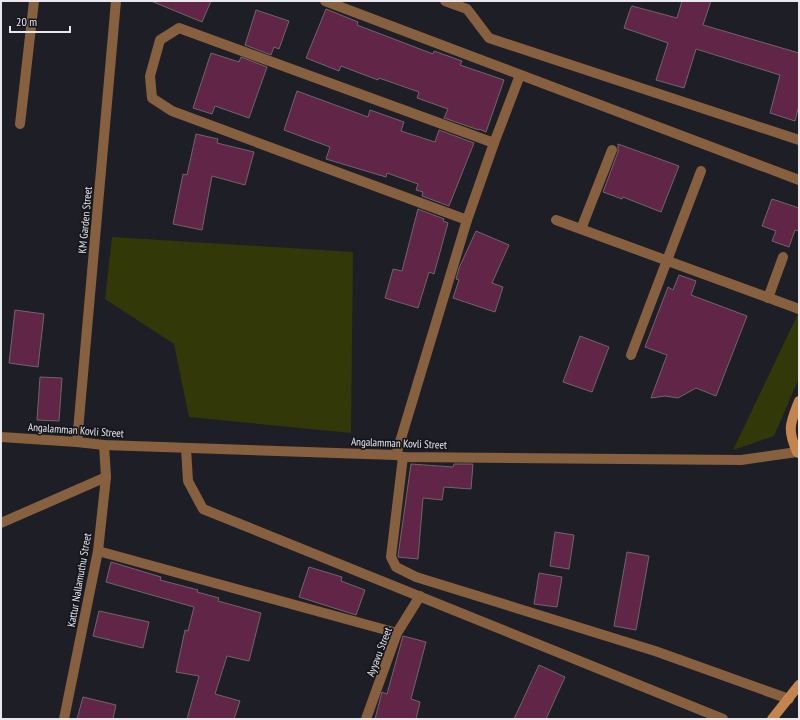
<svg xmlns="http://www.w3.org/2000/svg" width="800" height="720" font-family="'PT Sans Narrow',sans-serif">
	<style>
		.green { fill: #333809 }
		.building { fill: #602547; stroke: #6f666a }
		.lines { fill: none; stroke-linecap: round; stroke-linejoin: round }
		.service { stroke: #87603f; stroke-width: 10 }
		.minor { stroke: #87603f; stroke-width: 10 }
		.tertiary { stroke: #87603f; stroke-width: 10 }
		.secondary { stroke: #c3844d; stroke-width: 10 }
		.labels { text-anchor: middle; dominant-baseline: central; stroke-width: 3.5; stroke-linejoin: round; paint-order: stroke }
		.street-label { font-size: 11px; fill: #e8e8ed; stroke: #15151c }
	</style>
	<rect width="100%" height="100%" fill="#1e1e26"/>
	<g class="green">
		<path d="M112,237L353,252L351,433L189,417L174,344L105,299Z"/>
		<path d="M799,312V378L774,436L733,450Z"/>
	</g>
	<g class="building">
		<path d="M151,1H211L202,22Z"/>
		<path d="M682,1H711L703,25L799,53V105L795,121L770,113L780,75L696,49L684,88L656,80L668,43L624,28L630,10L632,6L677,18Z"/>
		<path d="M326,9L358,22L357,25L433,54L434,51L462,61L460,65L504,80L486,132L479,129V130L444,118L448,109L417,98L419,92L379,78L378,80L341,66L339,71L306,58Z"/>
		<path d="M256,10L289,21L279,49L274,47L271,55L245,45Z"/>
		<path d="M211,53L239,62L241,57L267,67L249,118L215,106L212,114L193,108Z"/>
		<path d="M297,91L368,117L370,110L404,122L401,131L435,142L439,130L474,143L449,206L422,196L423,192L416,190L418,184L387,173L386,177L326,159L330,147L284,130Z"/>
		<path d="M196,134L218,139L217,143L254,152L245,185L212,176L202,230L173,224L183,174L187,175Z"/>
		<path d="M618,144L679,166L661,212L623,197L622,199L603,192L618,152Z"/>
		<path d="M772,199L799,208V231L795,230L789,247L772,241L776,231L762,226Z"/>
		<path d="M418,209L444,219L443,221L448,223L434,274L429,272L418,308L385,298L393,269L402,271Z"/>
		<path d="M476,231L509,245L492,283L503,287L495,312L453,298L459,280L456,279L459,268Z"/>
		<path d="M679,275L696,281L691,295L747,316L716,396L696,388L678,398L665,396L651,398L667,355L645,347L668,287L673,290Z"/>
		<path d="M15,310L44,314L38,367L9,363Z"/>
		<path d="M580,336L609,347L592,392L563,382Z"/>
		<path d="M40,377L62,378L59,421L37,420Z"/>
		<path d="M411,464L453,467L454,464H473L471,489L444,487L442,500L423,498L418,559L398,557V556Z"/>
		<path d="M555,532L574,535L569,569L550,566Z"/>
		<path d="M627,552L649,556L636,630L614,626Z"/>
		<path d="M111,562L161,577L160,580L198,590L197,592L219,598L218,601L261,613L249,661L227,656L215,694L240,701L234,719H187L199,676L176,672L185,630L188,631L194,607L106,582Z"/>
		<path d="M309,567L342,577L341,581L365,590L356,615L299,597Z"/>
		<path d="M539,573L562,577L557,607L534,604Z"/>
		<path d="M99,611L149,622L143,648L93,636Z"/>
		<path d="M403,636L426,642L411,699L420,702L416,719H375L382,692L387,694Z"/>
		<path d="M539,665L565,677L546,719H514Z"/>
		<path d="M83,697L116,705L113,719H77Z"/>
	</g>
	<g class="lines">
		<g class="service">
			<path d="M556,220L799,309"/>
			<path d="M581,229L612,150"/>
			<path d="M768,298L783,257"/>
			<path d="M631,355L701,171"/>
		</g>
		<g class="minor">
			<path d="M325,1L799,180"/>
			<path d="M445,1L467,9L489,38L799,140"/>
			<path d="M20,124L34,1"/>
			<path d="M467,220L172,111L152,98L150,76L160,40L179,28L494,143"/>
			<path d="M77,442L116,1"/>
			<path d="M186,448L188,481L203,509L723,719"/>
			<path d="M396,455L467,220L494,143L520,75"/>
			<path d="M403,457L391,557L396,567L416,577L655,651L789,699"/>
			<path d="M1,523L106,477"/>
			<path d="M98,551L397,633"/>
			<path d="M64,719L98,551L106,477L104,445"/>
			<path d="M366,719L397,633L420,596"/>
		</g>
		<path class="tertiary" d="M1,437L77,442L104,445L396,455L403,457L741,460L797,452"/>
		<g class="secondary">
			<path d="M799,401C790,424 787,429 797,452L799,453"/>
			<path d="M772,719L799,685"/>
		</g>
	</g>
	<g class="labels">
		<g class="street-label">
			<text transform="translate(85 220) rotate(-85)">KM Garden Street</text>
			<text transform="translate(76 430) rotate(4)">Angalamman Kovli Street</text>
			<text transform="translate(399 443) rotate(2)">Angalamman Kovli Street</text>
			<text transform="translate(79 580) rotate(-80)">Kattur Nallamuthu Street</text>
			<text transform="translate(379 652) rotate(-69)">Ayyavu Street</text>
		</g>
	</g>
	<rect width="800" height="720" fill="none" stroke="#e8e8ed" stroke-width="4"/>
	<path d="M10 26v6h60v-6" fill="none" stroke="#e8e8ed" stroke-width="2"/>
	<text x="16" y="26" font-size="12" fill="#e8e8ed" stroke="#15151c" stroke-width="3" paint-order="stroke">20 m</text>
</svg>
